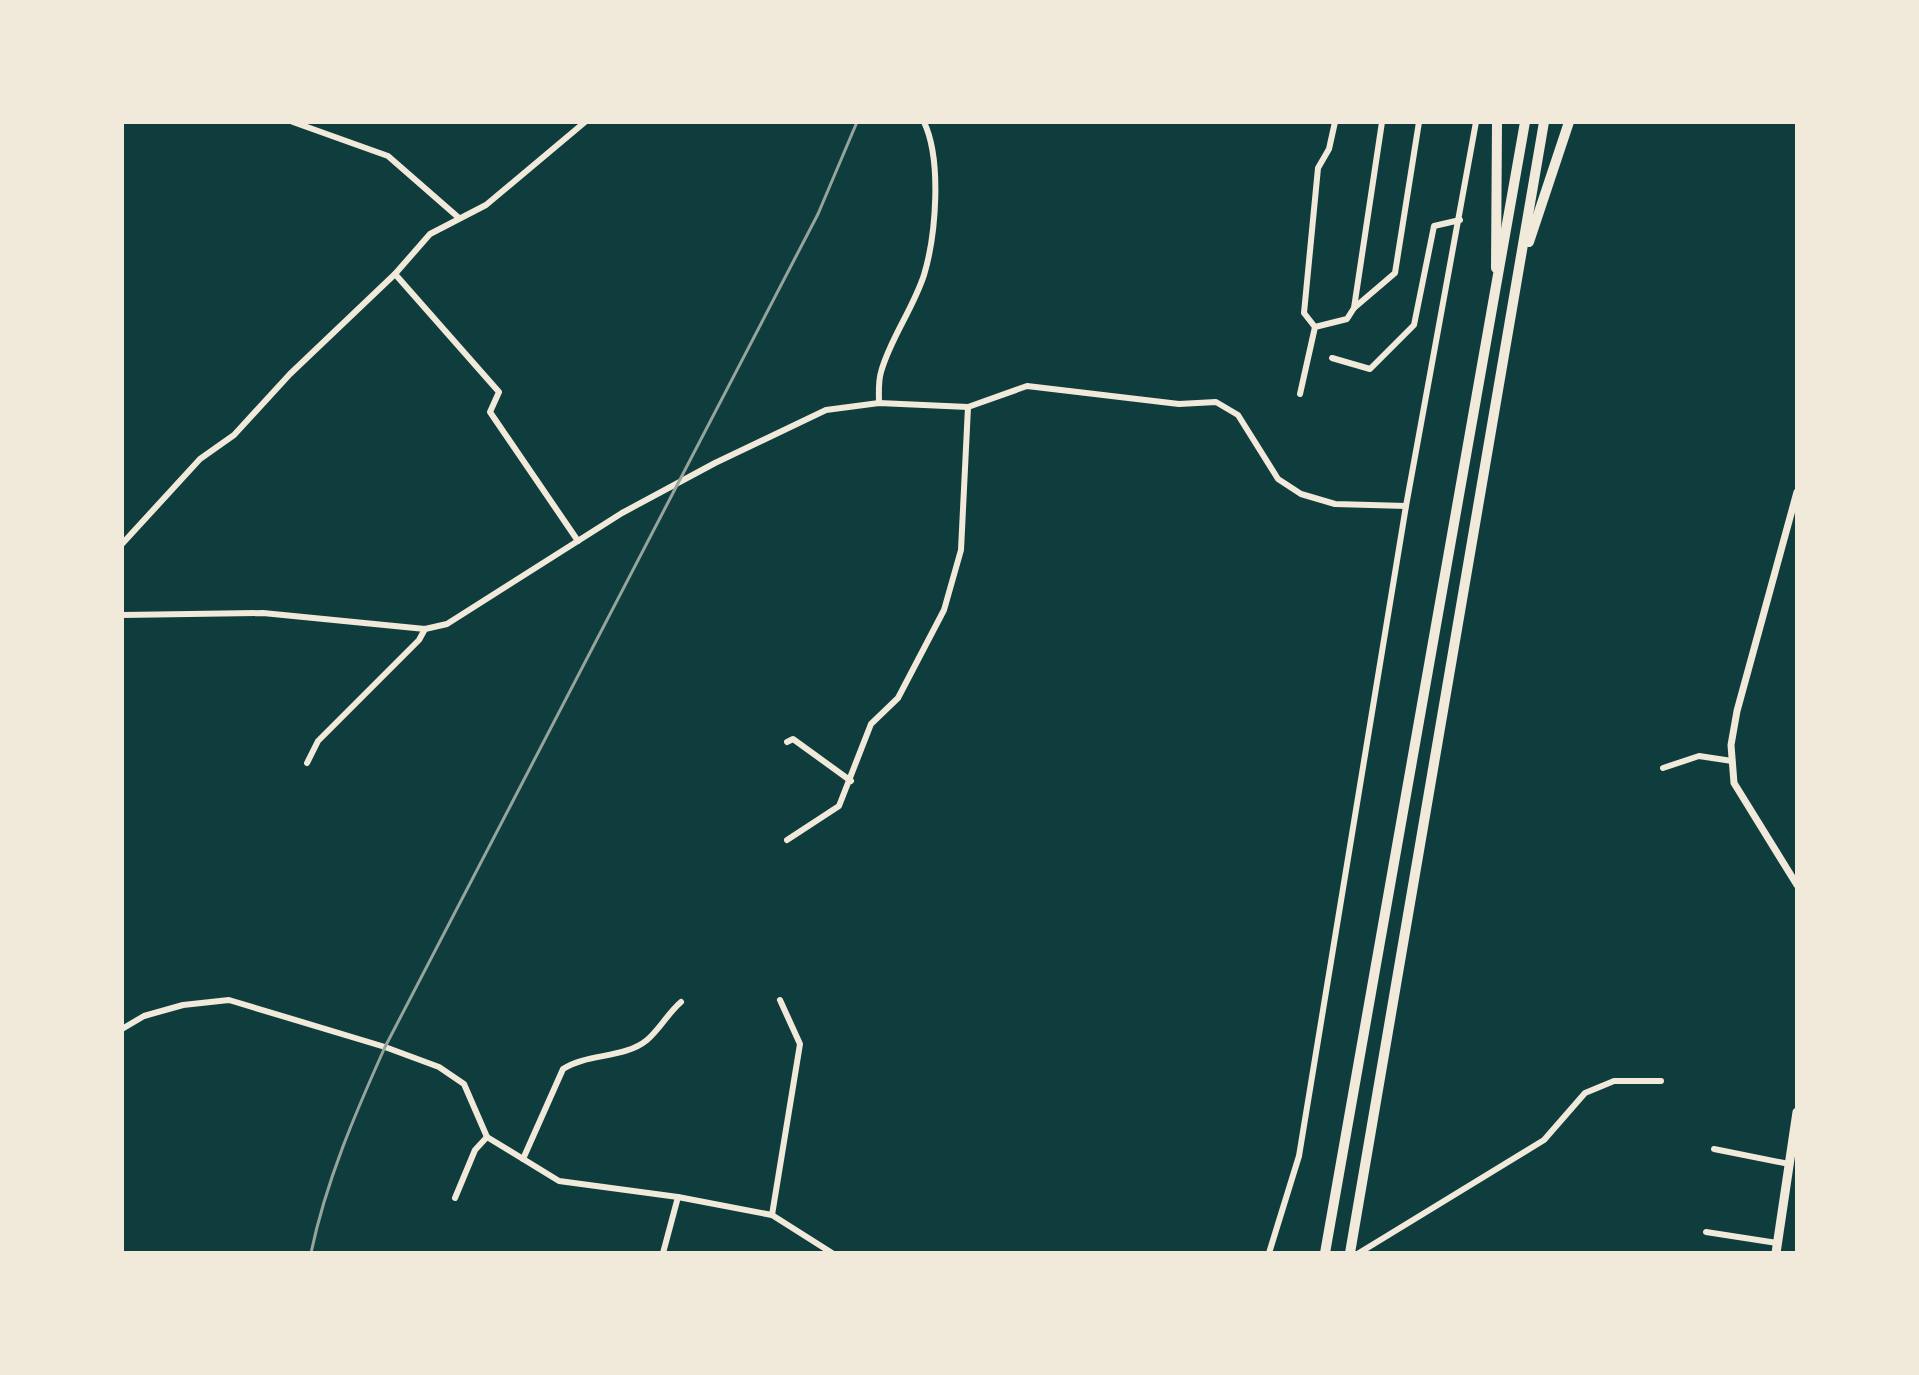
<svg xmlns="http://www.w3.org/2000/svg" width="1919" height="1375" font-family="Raleway,sans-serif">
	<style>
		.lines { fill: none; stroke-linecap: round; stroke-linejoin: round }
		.minor { stroke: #f1e9da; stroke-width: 6 }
		.tertiary { stroke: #f1e9da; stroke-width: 7 }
		.primary { stroke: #f1e9da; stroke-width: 9 }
		.motorway { stroke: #f1e9da; stroke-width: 10 }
		.rail { stroke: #97a49c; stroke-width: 3 }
	</style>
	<rect width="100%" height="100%" fill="#0f3d3e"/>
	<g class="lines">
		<g class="minor">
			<path d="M293,122L388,156L459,218"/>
			<path d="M395,274L499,392L490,412L578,541"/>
			<path d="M1354,308L1382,122"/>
			<path d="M1315,327L1304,313L1318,168L1329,149L1335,122"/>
			<path d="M1332,358L1370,369L1414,325L1434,226L1460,220"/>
			<path d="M1300,394L1315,327L1347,319L1354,308L1395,273L1419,122"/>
			<path d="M879,403C879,394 878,382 881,372C890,339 913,309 924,275C936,235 942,160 924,122"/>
			<path d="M122,544L200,459L234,435L290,374L395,274L430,234L486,205L585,122"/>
			<path d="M122,615L263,613L425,629L447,624L622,513L715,463L826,410L879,403L968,407L1027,386L1179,404L1216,402L1238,415L1278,479L1301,494L1335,504L1406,506"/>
			<path d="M787,742L793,739L851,781"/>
			<path d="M307,763L318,741L419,640L425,629"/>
			<path d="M1663,768L1699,756L1732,761"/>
			<path d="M787,840L839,806L871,724L898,698L944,610L961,550L968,407"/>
			<path d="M122,1029L144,1016L183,1005L229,1000L385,1047L439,1067L464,1084L487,1137L559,1181L678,1197L772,1215L832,1253"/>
			<path d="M1714,1149L1789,1164"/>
			<path d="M523,1159L563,1069C587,1053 624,1059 647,1040C660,1029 668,1013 681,1002"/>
			<path d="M455,1198L475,1150L487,1137"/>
			<path d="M772,1215L800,1044L780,1000"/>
			<path d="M1706,1232L1777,1243"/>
			<path d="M663,1253L678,1197"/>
			<path d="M1269,1253L1299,1156L1406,506L1476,122"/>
			<path d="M1359,1253L1544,1140L1585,1093L1614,1081H1661"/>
		</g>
		<path class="tertiary" d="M1797,492L1737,711L1731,745L1734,783L1797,885"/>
		<path class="primary" d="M1776,1253L1797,1112"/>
		<g class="motorway">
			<path d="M1529,242L1569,122"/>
			<path d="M1496,268L1497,122"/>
			<path d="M1325,1253L1525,122"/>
			<path d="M1350,1253L1544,122"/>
		</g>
		<path class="rail" d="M311,1253C326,1181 355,1114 385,1047L818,214L857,122"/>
	</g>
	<rect width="1919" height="1375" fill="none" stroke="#f1e9da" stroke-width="248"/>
</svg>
